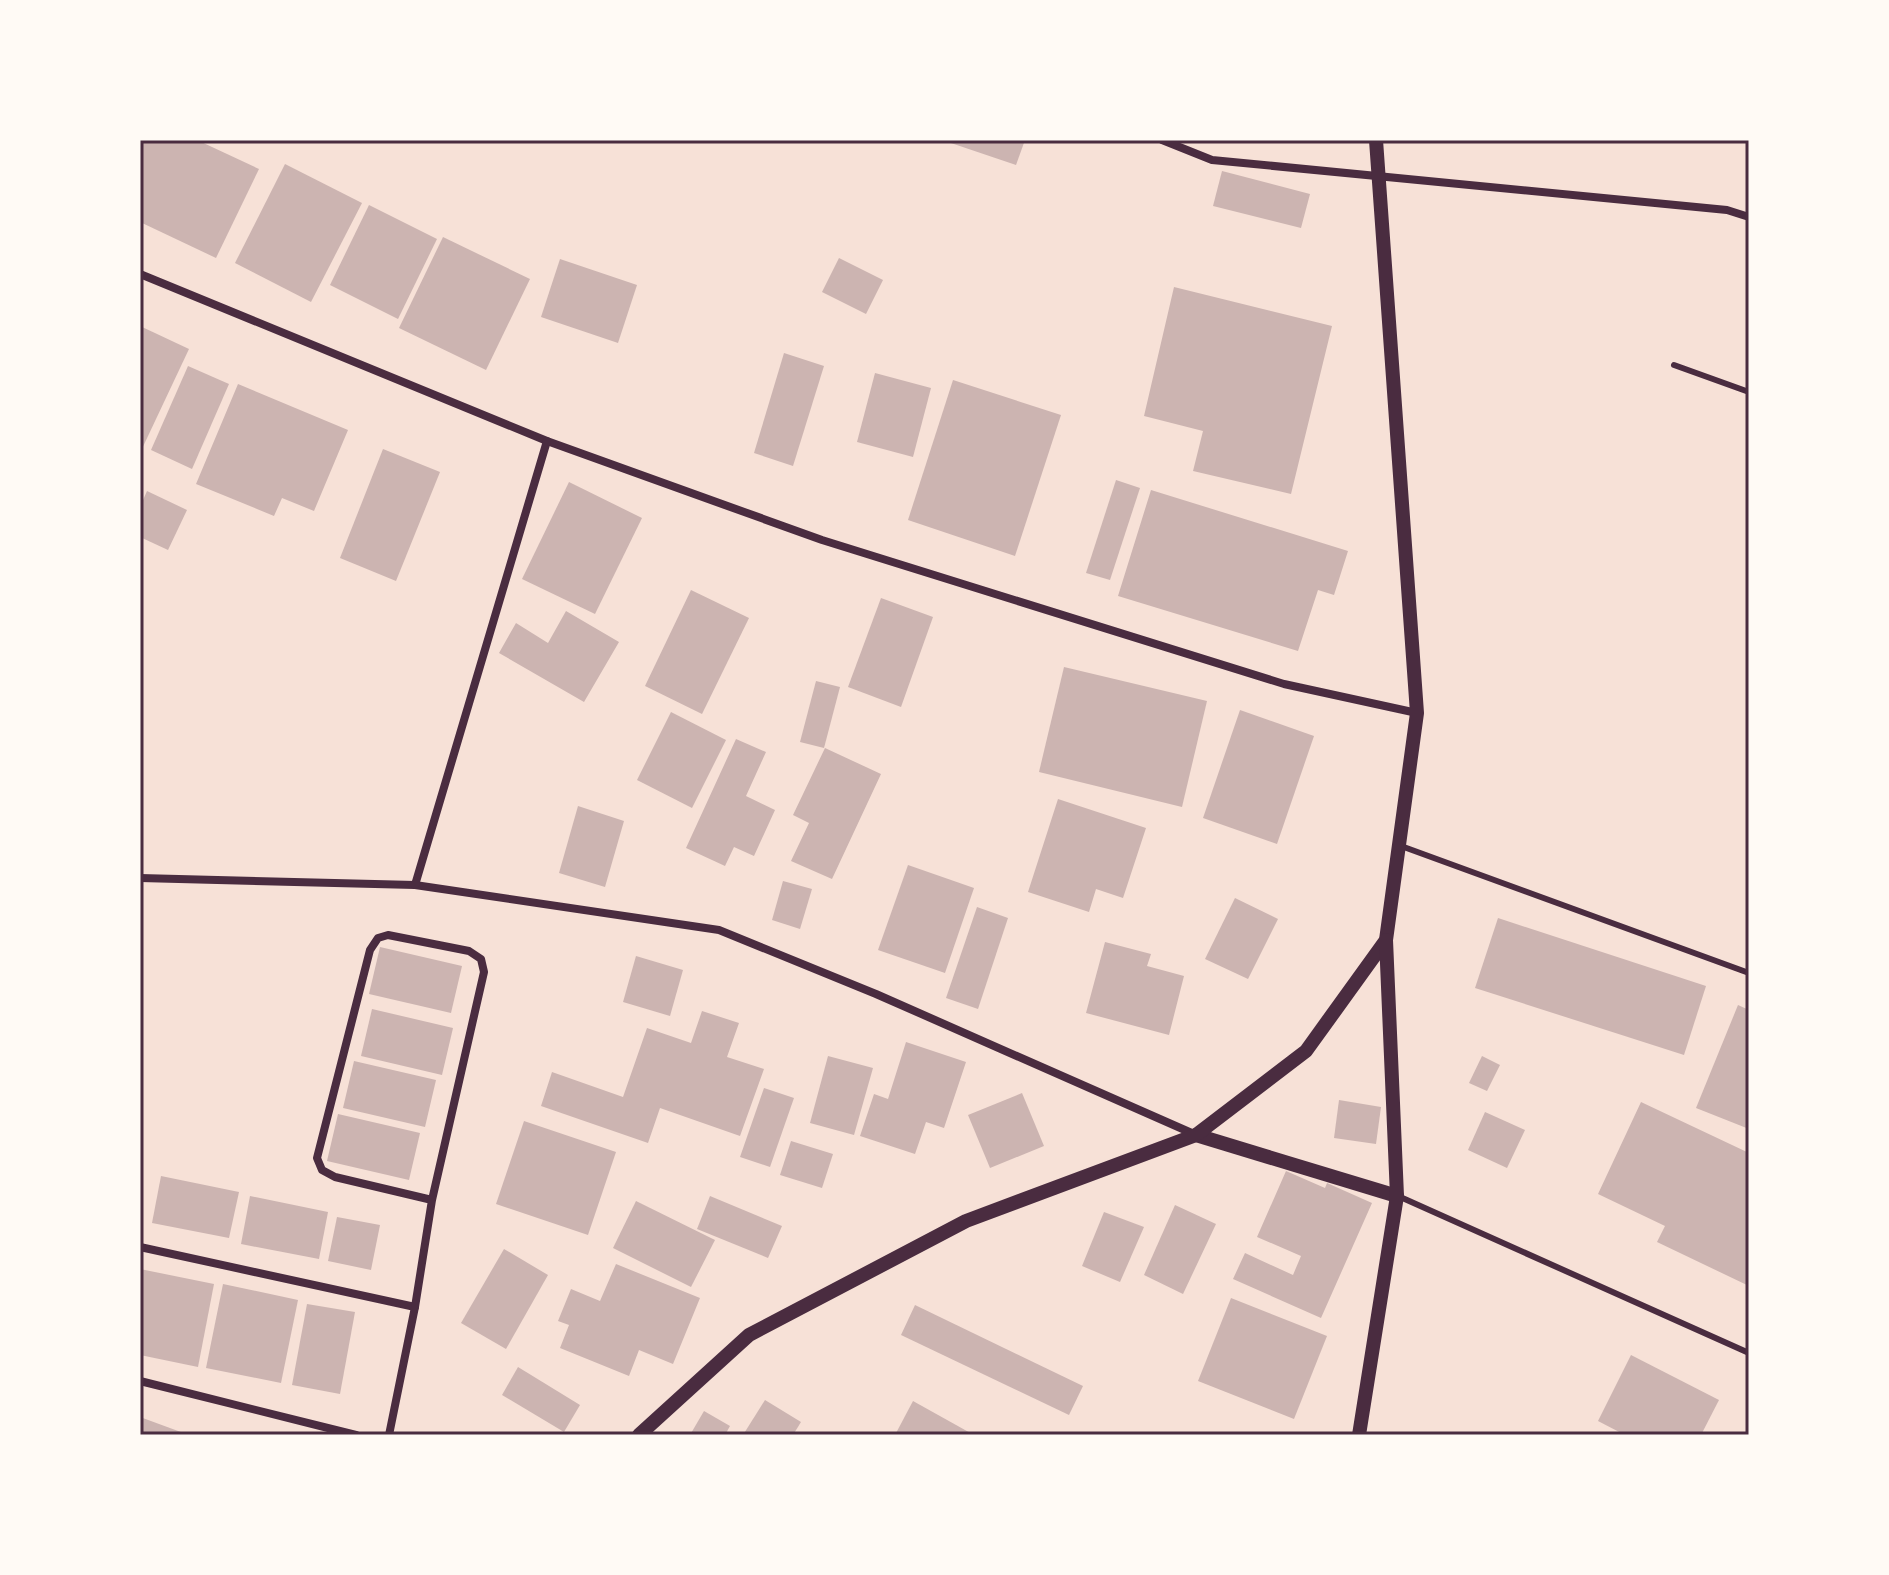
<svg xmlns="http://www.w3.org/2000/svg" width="1889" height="1575" font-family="Quicksand,sans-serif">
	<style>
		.building { fill: #ccb4b1 }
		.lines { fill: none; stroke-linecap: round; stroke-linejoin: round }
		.service { stroke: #4a2c40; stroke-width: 6 }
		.minor { stroke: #4a2c40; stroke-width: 8 }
		.tertiary { stroke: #4a2c40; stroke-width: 14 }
		.neatline { fill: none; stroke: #4a2c40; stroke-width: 3 }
	</style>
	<rect width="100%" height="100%" fill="#f7e1d7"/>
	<g class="building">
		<path d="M140,140H197L259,169L216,258L140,222Z"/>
		<path d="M942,140H1025L1016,165Z"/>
		<path d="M285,164L362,203L311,302L235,263Z"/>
		<path d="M1222,171L1310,194L1301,228L1213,206Z"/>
		<path d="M369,205L437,239L398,319L330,285Z"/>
		<path d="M443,237L530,279L486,370L399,328Z"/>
		<path d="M839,258L883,280L866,314L822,292Z"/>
		<path d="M560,259L637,285L618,343L541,317Z"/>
		<path d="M1174,287L1332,326L1291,494L1193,471L1203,431L1144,416Z"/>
		<path d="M140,326L189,349L140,453Z"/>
		<path d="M784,353L824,366L793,466L754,453Z"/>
		<path d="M188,366L229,384L192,469L151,450Z"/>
		<path d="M875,373L931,388L913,457L857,442Z"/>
		<path d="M953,380L1061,415L1015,556L908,520Z"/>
		<path d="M238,384L348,430L314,511L282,498L274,516L196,484Z"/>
		<path d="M383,449L440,472L396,581L340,558Z"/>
		<path d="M1116,480L1140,488L1110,580L1086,573Z"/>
		<path d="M569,482L642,518L595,614L522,579Z"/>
		<path d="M1151,490L1348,551L1334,595L1318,590L1298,651L1118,596Z"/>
		<path d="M147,491L187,510L168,550L140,537V507Z"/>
		<path d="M691,590L749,618L702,714L645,686Z"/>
		<path d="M881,598L933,617L901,707L848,687Z"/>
		<path d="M566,611L619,642L584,702L499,653L516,623L548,643Z"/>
		<path d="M1064,667L1207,701L1182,807L1039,772Z"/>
		<path d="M816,681L840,687L824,748L800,742Z"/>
		<path d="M1240,710L1314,736L1277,844L1203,818Z"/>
		<path d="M671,712L726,740L692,808L637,780Z"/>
		<path d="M736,739L766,752L746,796L775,810L754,856L734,847L725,866L686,848Z"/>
		<path d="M825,748L881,774L832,879L791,861L809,823L793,815Z"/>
		<path d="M1058,799L1146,828L1123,898L1096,889L1089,912L1028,892Z"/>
		<path d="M578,806L624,821L605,887L559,873Z"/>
		<path d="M908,865L974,888L945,973L878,950Z"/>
		<path d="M783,881L812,889L800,929L772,920Z"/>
		<path d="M1235,898L1278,919L1248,979L1205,959Z"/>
		<path d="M977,907L1008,918L978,1009L946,998Z"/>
		<path d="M1498,918L1706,986L1684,1055L1475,988Z"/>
		<path d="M1105,942L1151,954L1147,966L1184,976L1169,1035L1086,1013Z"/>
		<path d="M380,947L462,966L451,1013L369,994Z"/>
		<path d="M636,956L683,970L670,1016L623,1002Z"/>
		<path d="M1738,1005L1749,1010V1129L1696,1108Z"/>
		<path d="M372,1009L453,1028L442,1075L361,1056Z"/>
		<path d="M702,1011L739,1023L727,1057L764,1069L740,1136L660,1108L648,1143L541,1106L552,1072L623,1097L647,1028L691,1043Z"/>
		<path d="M906,1042L966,1062L944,1128L926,1122L915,1154L860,1136L874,1094L888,1099Z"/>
		<path d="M828,1056L873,1068L854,1135L810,1123Z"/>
		<path d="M1482,1056L1500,1065L1487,1091L1469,1083Z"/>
		<path d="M354,1061L436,1080L425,1127L343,1108Z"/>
		<path d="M764,1088L794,1098L770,1167L740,1157Z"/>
		<path d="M1022,1093L1044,1146L990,1168L968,1115Z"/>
		<path d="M1339,1100L1381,1107L1376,1144L1334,1138Z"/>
		<path d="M1641,1102L1749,1153V1286L1657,1242L1665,1226L1598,1194Z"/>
		<path d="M1485,1112L1525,1130L1507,1168L1468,1150Z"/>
		<path d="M338,1114L420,1133L409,1180L327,1161Z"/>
		<path d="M524,1121L616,1152L588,1235L496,1204Z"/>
		<path d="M791,1141L833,1154L822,1188L780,1175Z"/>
		<path d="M1286,1171L1325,1188L1327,1183L1372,1203L1321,1318L1233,1279L1245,1253L1293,1275L1301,1256L1257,1237Z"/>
		<path d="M161,1176L239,1192L229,1238L152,1223Z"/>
		<path d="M250,1196L328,1212L319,1259L241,1244Z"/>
		<path d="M710,1196L782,1226L768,1258L697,1229Z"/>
		<path d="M636,1201L715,1240L691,1287L613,1248Z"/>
		<path d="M1175,1205L1216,1224L1183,1294L1144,1275Z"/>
		<path d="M1104,1212L1144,1227L1120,1282L1082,1266Z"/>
		<path d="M337,1217L380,1225L371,1270L328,1261Z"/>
		<path d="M504,1249L548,1275L506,1349L461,1323Z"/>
		<path d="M616,1264L700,1298L673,1364L639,1350L629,1376L560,1348L569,1325L558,1321L571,1289L600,1301Z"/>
		<path d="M140,1269L214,1284L198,1367L140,1355Z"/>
		<path d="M223,1284L298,1300L281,1383L206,1368Z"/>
		<path d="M1231,1298L1327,1336L1294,1419L1198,1381Z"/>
		<path d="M307,1304L355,1312L340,1394L292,1385Z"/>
		<path d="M915,1305L1083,1386L1069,1415L901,1335Z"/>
		<path d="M1631,1355L1719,1400L1701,1435H1625L1598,1421Z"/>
		<path d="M518,1367L580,1405L564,1432L502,1395Z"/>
		<path d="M765,1400L801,1422L793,1435H743Z"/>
		<path d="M913,1401L974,1435H895Z"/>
		<path d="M704,1411L730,1426L725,1435H690Z"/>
		<path d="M140,1417L189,1435H140Z"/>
	</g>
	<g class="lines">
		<g class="service">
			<path d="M1674,365L1749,392"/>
			<path d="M1401,846L1749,973"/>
			<path d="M1398,1196L1749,1353"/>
		</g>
		<g class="minor">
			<path d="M1162,140L1212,160L1727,210L1749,217"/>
			<path d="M140,274L547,441L822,540L1284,684L1417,713"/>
			<path d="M140,878L415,885L719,930L876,994L1194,1134"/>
			<path d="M415,885L547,441"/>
			<path d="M140,1247L415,1307"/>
			<path d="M140,1381L356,1435"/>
			<path d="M389,1435L415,1307L432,1200L484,972L481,959L469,951L388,935L378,938L370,950L317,1158L322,1170L335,1177L432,1200"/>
		</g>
		<g class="tertiary">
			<path d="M1196,1135L1397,1196"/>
			<path d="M639,1435L749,1335L966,1221L1196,1135L1306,1051L1386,940L1417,713L1376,140"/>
			<path d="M1359,1435L1397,1196L1386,940"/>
		</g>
	</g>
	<rect width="1889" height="1575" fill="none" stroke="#fffaf5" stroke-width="284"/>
	<rect x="142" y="142" width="1605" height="1291" class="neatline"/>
</svg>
